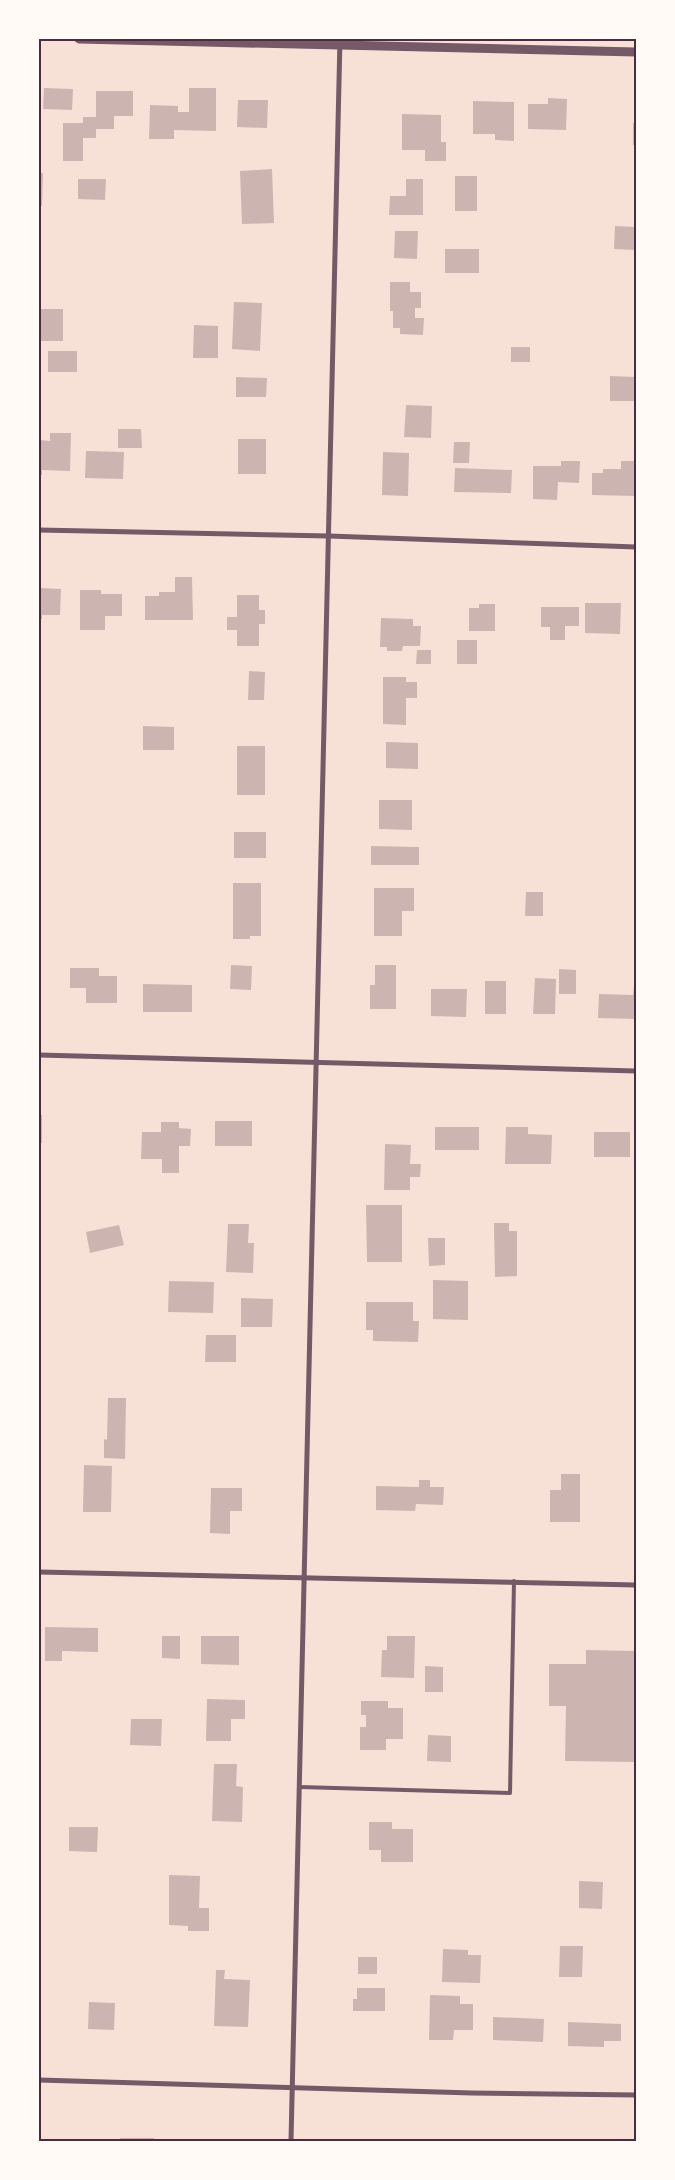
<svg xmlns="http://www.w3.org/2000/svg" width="675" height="2180" font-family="Quicksand,sans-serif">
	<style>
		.building { fill: #ccb4b1 }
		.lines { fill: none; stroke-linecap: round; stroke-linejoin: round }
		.service { stroke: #755966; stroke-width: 4 }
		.minor { stroke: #755966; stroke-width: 5 }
		.tertiary { stroke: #755966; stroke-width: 9 }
		.neatline { fill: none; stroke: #4a2c40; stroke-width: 2 }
	</style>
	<rect width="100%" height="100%" fill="#f7e1d7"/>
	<g class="building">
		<path d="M44,88L73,89L72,110L43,109Z"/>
		<path d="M189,88H216V131L174,130V139H149L150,105L178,106V112H189Z"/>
		<path d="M96,91H133V116H114V129H96V138H83V161H63V123H83V117H96Z"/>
		<path d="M548,98L567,99L566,130L528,129V104H548Z"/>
		<path d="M238,100H268L267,128L237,127Z"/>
		<path d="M473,101L514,102V141L495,140V134H473Z"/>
		<path d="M402,114L441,115V142H446V161H425V150H402Z"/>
		<rect x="633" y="123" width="3" height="22"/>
		<path d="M272,169L274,223L242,224L240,171Z"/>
		<path d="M39,173H43L42,206H39Z"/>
		<rect x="455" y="176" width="22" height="35"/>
		<path d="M78,179H106L105,200L78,199Z"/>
		<path d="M406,179H423V215H389L390,196H406Z"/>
		<path d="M615,226L636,227V250L614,249Z"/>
		<path d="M395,231H418L417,259L394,258Z"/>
		<rect x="445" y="249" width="34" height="24"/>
		<path d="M390,282H410V292H421V308H415V318H424L423,335L400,334V328H393V311H390Z"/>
		<path d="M234,302L262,303L260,351L232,349Z"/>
		<rect x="39" y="309" width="24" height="32"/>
		<path d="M194,325L218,326V358H193Z"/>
		<rect x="511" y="347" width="19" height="15"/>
		<rect x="48" y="351" width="29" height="21"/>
		<path d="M610,376L636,377V401H610Z"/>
		<path d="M236,377L267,378L266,397H236Z"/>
		<path d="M406,405L432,406L431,438L404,437Z"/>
		<path d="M118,429H141L142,448H118Z"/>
		<path d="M50,433H71L70,471L42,470V475H39V440L50,441Z"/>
		<rect x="238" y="439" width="28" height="35"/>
		<path d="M454,442H470L469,463H453Z"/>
		<path d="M86,451L124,452L123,479L85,478Z"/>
		<path d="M383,452L409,453L408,496L382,495Z"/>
		<path d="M561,461H580L579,483L558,482L557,500L533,499V466H561Z"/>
		<path d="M621,461H636V496L592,495V473H603V469H621Z"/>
		<path d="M455,468L512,470L511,493L454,492Z"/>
		<path d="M175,577H192L193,620H145V596H159V592H175Z"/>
		<path d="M39,588L61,589L60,615H42V619H39Z"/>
		<path d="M80,590H101V594H122V616H105V630H80Z"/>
		<path d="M237,595H259V610H265V624H259V646H237V630H227V617H237Z"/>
		<path d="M585,603H621L620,634L585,633Z"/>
		<path d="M479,604H495V631H469V608H479Z"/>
		<path d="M541,607H579V626H565V640H550V627H541Z"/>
		<path d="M381,618L413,619V626H421L420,646H403L402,651H387V647H380Z"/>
		<rect x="457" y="640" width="20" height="24"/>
		<path d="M417,650H431V664H416Z"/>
		<path d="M249,671L265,672L264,700H248Z"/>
		<path d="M383,677H406V682H417V698H406V725L383,724Z"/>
		<path d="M143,726L174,727V750H143Z"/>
		<path d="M386,742L418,743V769L386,768Z"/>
		<rect x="237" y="746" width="28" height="49"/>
		<path d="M379,800H412V830L379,829Z"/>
		<rect x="234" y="832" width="32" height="26"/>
		<path d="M371,846L419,847V865H371Z"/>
		<path d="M233,883H261V936H250V939H233Z"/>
		<path d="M374,888H414V911H402V936H374Z"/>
		<path d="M526,892H543V916H525Z"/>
		<path d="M231,965L252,966L251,990L230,989Z"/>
		<path d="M375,965H396V1009H370V985H375Z"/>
		<path d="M70,968H99V976H117V1003H86V988H70Z"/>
		<path d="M559,969L576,970V994H559Z"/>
		<path d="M535,978L556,979L555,1014H533Z"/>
		<rect x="485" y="981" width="21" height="33"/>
		<path d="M143,984L192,985V1012H143Z"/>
		<path d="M634,986H636V1019L598,1018L599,994L633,995Z"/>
		<path d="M431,989H467L466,1017L431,1016Z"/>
		<rect x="39" y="1115" width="3" height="28"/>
		<rect x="215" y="1121" width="37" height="25"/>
		<path d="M161,1122H179V1128L191,1129L190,1146H179V1173H162V1159H141L142,1132H161Z"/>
		<rect x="435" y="1127" width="44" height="23"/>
		<path d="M506,1127H528V1134L552,1135L551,1164H505Z"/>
		<rect x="594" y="1132" width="36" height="25"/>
		<path d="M385,1144L411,1145L410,1164H421L420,1177H410V1190H384Z"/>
		<path d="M366,1205H402V1262H367Z"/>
		<path d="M494,1223H509V1231H517V1276L495,1277Z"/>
		<path d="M228,1224H249L248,1243H254L253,1273L226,1272Z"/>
		<path d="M119,1225L124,1245L90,1253L86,1232Z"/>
		<path d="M428,1238H445V1265L429,1266Z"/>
		<path d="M433,1280L468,1281V1320L433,1319Z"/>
		<path d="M169,1281L214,1282L213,1313L168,1312Z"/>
		<path d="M241,1298L273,1299L272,1327H241Z"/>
		<path d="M366,1302H413V1321H419L418,1342L373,1341V1330H366Z"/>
		<path d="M206,1335H236V1362H205Z"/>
		<path d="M108,1398H126L125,1459L104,1458V1439L107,1440Z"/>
		<path d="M84,1465L112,1466L111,1512H83Z"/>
		<path d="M561,1474H580V1522H550V1490H561Z"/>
		<path d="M419,1480H430V1487H444L443,1505L416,1504L415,1511L376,1510V1486L419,1487Z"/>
		<path d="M211,1488H242V1511H230V1534L210,1533Z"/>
		<path d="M45,1627L98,1628V1652L62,1651V1661H45Z"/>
		<path d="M162,1636H180V1659L162,1658Z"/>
		<path d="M201,1636H239V1665L201,1664Z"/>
		<path d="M387,1636H415L414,1678L381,1677L382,1650H387Z"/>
		<path d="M586,1650L636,1651V1762L565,1761L566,1706H549V1664H586Z"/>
		<path d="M425,1666L443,1667V1692H425Z"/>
		<path d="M207,1699L245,1700V1719H231V1741H206Z"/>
		<path d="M361,1701H388V1708H403V1739H386V1750H360V1727H366V1715H361Z"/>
		<path d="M131,1719H162L161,1746L130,1745Z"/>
		<path d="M428,1735L451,1736V1762L427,1761Z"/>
		<path d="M214,1764H237L236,1786L243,1787L242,1822L212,1821Z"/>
		<path d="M369,1822H392V1829H413V1862H381V1850H369Z"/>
		<path d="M69,1827H98L97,1852L69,1851Z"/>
		<path d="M169,1875L200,1876L199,1908H209V1931H188V1926L169,1925Z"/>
		<path d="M579,1881L603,1882L602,1909L579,1908Z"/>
		<path d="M560,1946H583L582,1977H559Z"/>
		<path d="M443,1949L468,1950V1955H481L480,1983L442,1982Z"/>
		<rect x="358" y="1957" width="19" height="17"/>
		<path d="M216,1970H225L224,1979L250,1980L248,2027L214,2026Z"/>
		<path d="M357,1988H385V2011H353V1999H357Z"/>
		<path d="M430,1995L460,1996V2004H473V2030H454L453,2040H429Z"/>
		<path d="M89,2002L115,2003L114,2030L88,2029Z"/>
		<path d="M493,2017L544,2019L543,2042L493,2040Z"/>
		<path d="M568,2022L621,2024V2041H604V2047L568,2046Z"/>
		<rect x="120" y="2138" width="34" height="3"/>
	</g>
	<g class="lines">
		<path class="service" d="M300,1787L510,1793L514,1581"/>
		<g class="minor">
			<path d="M39,530L329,536L636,547"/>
			<path d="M39,1055L636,1071"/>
			<path d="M39,1572L636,1585"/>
			<path d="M39,2080L472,2093L636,2095"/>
			<path d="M291,2141L340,39"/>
		</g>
		<path class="tertiary" d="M79,39L636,52"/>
	</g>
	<rect width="675" height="2180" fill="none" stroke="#fffaf5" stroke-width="80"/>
	<rect x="40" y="40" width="595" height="2100" class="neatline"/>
</svg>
